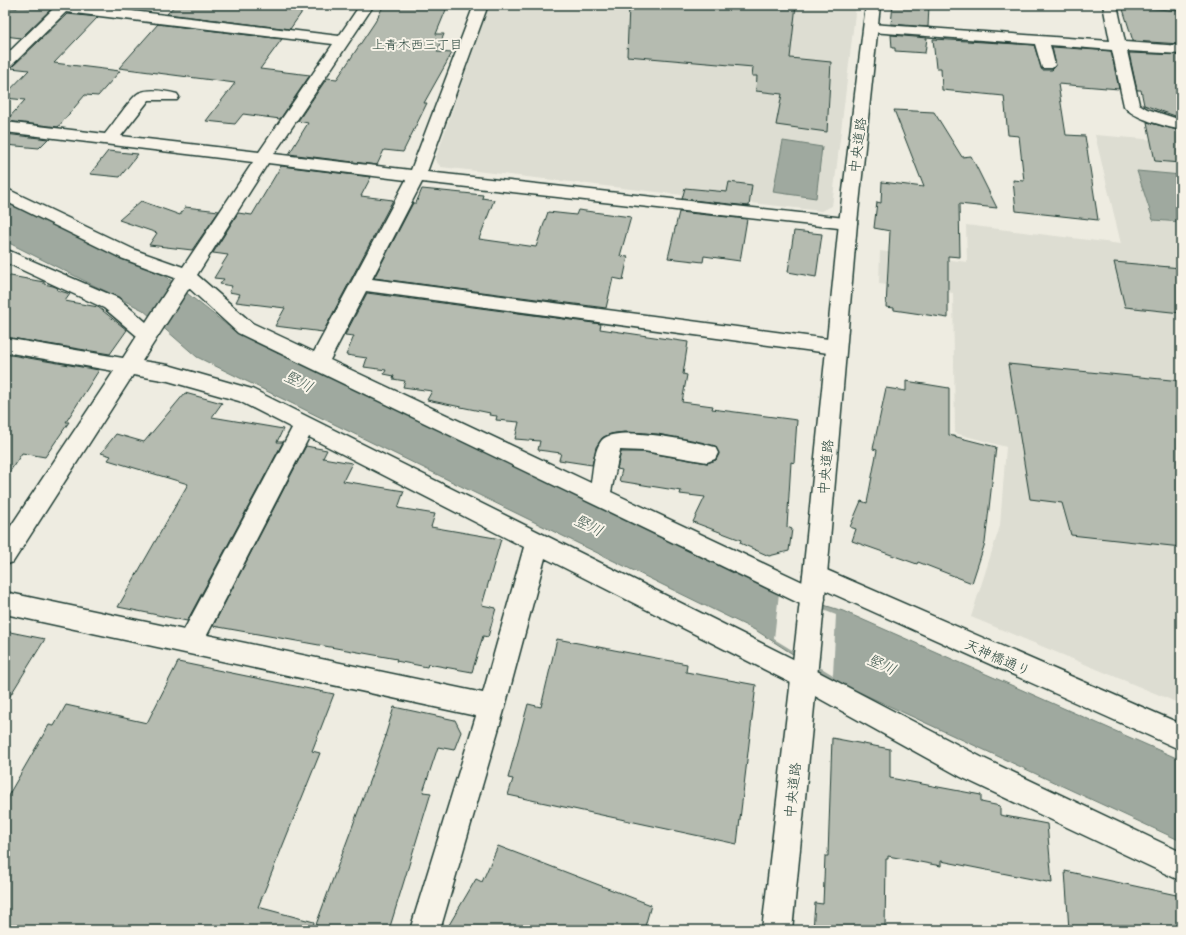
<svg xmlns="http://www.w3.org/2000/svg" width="1186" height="935" font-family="'Patrick Hand','Klee One',sans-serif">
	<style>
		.built { fill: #ddddd2 }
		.water { fill: #9fa99f; stroke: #6c7e74 }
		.pier { fill: #eeece1 }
		.building { fill: #b5bbb0; stroke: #1f3d34 }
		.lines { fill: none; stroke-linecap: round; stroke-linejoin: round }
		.minor-casing { stroke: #1f3d34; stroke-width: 3 }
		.major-casing { stroke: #1f3d34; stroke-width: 3 }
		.minor { fill: #f7f3e8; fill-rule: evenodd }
		.major { fill: #f7f3e8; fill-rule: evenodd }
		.labels { text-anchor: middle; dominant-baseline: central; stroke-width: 4; stroke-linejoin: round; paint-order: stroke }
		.far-neighbourhood-label { font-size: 13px; fill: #1f3d34; stroke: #f7f3e8 }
		.street-label { font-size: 14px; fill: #1f3d34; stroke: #f7f3e8 }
		.water-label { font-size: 15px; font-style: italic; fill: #3f584f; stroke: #f7f3e8 }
	</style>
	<rect width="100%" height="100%" fill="#eeece1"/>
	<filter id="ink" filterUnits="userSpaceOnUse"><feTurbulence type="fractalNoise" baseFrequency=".025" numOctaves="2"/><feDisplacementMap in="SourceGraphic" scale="8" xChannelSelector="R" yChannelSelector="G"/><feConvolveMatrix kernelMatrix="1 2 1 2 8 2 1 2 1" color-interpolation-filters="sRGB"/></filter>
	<g filter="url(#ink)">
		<g class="built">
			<path d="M489,5H856L832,206L821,211L441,167L435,160Z"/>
			<path d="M1095,135L1181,142V704L971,617L1000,526L1006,447L955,433L953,293L879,284L880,251L967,262L966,225L1121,244Z"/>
		</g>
		<g class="water">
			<path d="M783,141L822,147L816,198L773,192Z"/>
			<path d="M1137,171L1181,175V222L1153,220Z"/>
			<path d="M5,202L164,275L237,333L480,450L779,591L843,611L1181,760V841L833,680L757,631L197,357L143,310L5,241Z"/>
		</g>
		<path class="pier" d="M779,593L836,615L833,675L774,639Z"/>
		<g class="building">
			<path d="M38,5H55L21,38L5,36V7L17,8L19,6L38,8Z"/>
			<path d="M175,5H307L290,29L167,14Z"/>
			<path d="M384,5H448L436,34H444L437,52L452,53L424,103H427L403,152L384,150L377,165L289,154L308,123L298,121L327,78L337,79L375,22Z"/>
			<path d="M629,5H796L790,58L831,62L827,132L776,125L782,94L756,91L757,76H752L753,67L627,56Z"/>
			<path d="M893,5H929L928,27L891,24Z"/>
			<path d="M1122,6L1181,11V44L1133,41Z"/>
			<path d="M67,14L98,17L54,63L120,71L98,96L85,95L58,127L6,121L25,100L5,98V95L29,70L11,68Z"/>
			<path d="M158,24L282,39L260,69L310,75L280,119L243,114L235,124L206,121L235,83L119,68Z"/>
			<path d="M891,35L927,38L925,53L895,51V48H892Z"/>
			<path d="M933,39L1034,45L1042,70H1052L1056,66L1052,47L1111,51L1119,89L1058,84L1066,135L1085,136L1098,220L1016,211L1013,180L1024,181L1019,136L1008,135L1004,96L942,90L941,68H936Z"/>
			<path d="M1129,53L1181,55V118L1144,105L1141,90H1137Z"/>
			<path d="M894,110L934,112L962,157L971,156L997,208L959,204L960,257L948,256V318L894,310V308L886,307L890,231L874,228L877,202L881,203L882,182L924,187Z"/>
			<path d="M1147,122L1181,131V163L1155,161Z"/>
			<path d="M5,134L48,139L39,148L5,145Z"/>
			<path d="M108,151L138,154L120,177L90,174Z"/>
			<path d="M281,166L371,177L361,196L393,200L323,332L275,326L285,308L236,302L240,294L229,292L232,286L220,284L224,279L214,278L228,255L213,253L238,213L252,215Z"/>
			<path d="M729,182L752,185L749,206L682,199L685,188L727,192Z"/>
			<path d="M422,189L483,195L482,198L494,200L479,239L536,247L548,212L576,215L578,210L631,217L620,256L628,257L623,280L613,278L606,308L374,278L413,203H416Z"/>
			<path d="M141,201L180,215L185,207L219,211L192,250L149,245L157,233L119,220Z"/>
			<path d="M679,212L747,219L740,261L704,256L703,262L668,258Z"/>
			<path d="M794,231L822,234L816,277L788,272Z"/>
			<path d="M1114,262L1181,268V313L1125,307Z"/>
			<path d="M5,275L44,282V284L53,286L58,288L57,290L70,294L65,301L98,307L127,330L110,354L5,337Z"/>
			<path d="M367,293L601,324L600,329L688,342L683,374L687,375L682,402L713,406L712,409L797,420L794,463L791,462L787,527L792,529L789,551L769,556L740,543L741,540L693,522L705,497L680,494L681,491L619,481L622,470L617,469L621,452H644L707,463L716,460L719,454L715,446L658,434L624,432L611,434L602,438L596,447L592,465L559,460L561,453L538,450L540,441L515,439L519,422L496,420L497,416L489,415L490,413L427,400L432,391L403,387L405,381L393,379L394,376L384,374L386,370L364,367L367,358L346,355L354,336L345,335Z"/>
			<path d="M5,354L99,370L66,422H69L45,457L22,453L5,479Z"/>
			<path d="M1008,364L1181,381V547L1071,535L1062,503L1030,499Z"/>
			<path d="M906,381L949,388V435L996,447L985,543L972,583L918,562L917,564L852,541L856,529L850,527L861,501L867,503L877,450L873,449L886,388L906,391Z"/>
			<path d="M185,393L222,403L212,417L283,429L277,442H283L187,621L118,607L188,484L108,460L111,456L101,453L116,434L144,442Z"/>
			<path d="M306,446L327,450L323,458L352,463L343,481L404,491L398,508L435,514L431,527L501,539L482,605L496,608L488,637L483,636L472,672L428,664L427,667L396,661L397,659L213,626Z"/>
			<path d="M5,631L45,639L5,704Z"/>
			<path d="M557,639L687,664L686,672L756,685L737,844L508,795L513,779L508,778L528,704L541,707Z"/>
			<path d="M178,662L334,694L312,751L320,753L258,907L314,922L313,930H18L5,927V801L49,725L54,726L66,705L147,723Z"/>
			<path d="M394,707L455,720L461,732L454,750L438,747L423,792L431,793L389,930H314L386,736H385Z"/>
			<path d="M832,738L890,749V778L981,795V802L1000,806V815L1047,824L1052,883L941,861V866L888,856V859H886L885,930H813L815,903L823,904L825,856H828Z"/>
			<path d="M498,846L651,905L644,930H446L476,879L482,882Z"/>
			<path d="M1065,871L1181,896V930H1069Z"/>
		</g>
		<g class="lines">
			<g class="minor-casing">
				<g id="minor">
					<path d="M57,5H82L339,36L360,5H374L274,154L411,170L474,5H488L427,172L854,219L857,223L854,227L848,229L422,182L372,279L836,340L843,342L846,347L843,352L836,354L366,291L330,360L591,483C593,470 594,448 603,439C618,425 696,441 715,447L718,453L715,459L707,462L644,451L620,450L611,492L822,591L825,599L822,607L813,610L238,333L189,288L142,361L168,365L252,389L813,669L981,757L1181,852V881L961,777L795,685L545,558L505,707L440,930H410L476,716L5,614V592L184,630L292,428L239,401L168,381L133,375L13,562L5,565V535L114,371L5,352V338L123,358L137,336L104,308L5,262V249L118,298L146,322L175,278L121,258L5,201V188L135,250L183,267L253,162L5,132V122L105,134C112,126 132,96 139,93C150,88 165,91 177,94L179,97L177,100H149L121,136L259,152L333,44L66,12L10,67L5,69V56ZM268,163L406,180L314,352L252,323L197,275ZM309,437L524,547L483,693L207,635Z"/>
					<path d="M1103,5H1117L1125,42L1181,46V54L1127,51L1139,104L1147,109L1181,120V130C1166,126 1133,119 1124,106L1112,50L1050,45L1055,65L1052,68H1042L1035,44L871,32L866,31L864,28L866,25L871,24L1110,41Z"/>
					<path d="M815,565L1181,724V750L807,582L803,575L807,568Z"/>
				</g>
			</g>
			<g class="major-casing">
				<path id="major" d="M866,5H880L857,223L827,575L792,930H762L803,575L839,223Z"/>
			</g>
			<use href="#minor" class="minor"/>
			<use href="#major" class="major"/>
		</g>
	</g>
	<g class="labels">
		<g class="far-neighbourhood-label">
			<text x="417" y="44">上青木西三丁目</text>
		</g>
		<g class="street-label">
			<text transform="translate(857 145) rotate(-83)">中央道路</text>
			<text transform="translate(825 467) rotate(-85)">中央道路</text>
			<text transform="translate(998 657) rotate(24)">天神橋通り</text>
			<text transform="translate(792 790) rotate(-84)">中央道路</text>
		</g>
		<g class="water-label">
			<text transform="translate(299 381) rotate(26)">竪川</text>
			<text transform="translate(589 525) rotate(26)">竪川</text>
			<text transform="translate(882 664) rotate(25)">竪川</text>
		</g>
	</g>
	<rect width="1186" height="935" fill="none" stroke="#f7f3e8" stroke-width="20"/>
	<rect x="10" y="10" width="1166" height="915" fill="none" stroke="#1f3d34" stroke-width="1.5" filter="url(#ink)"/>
</svg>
